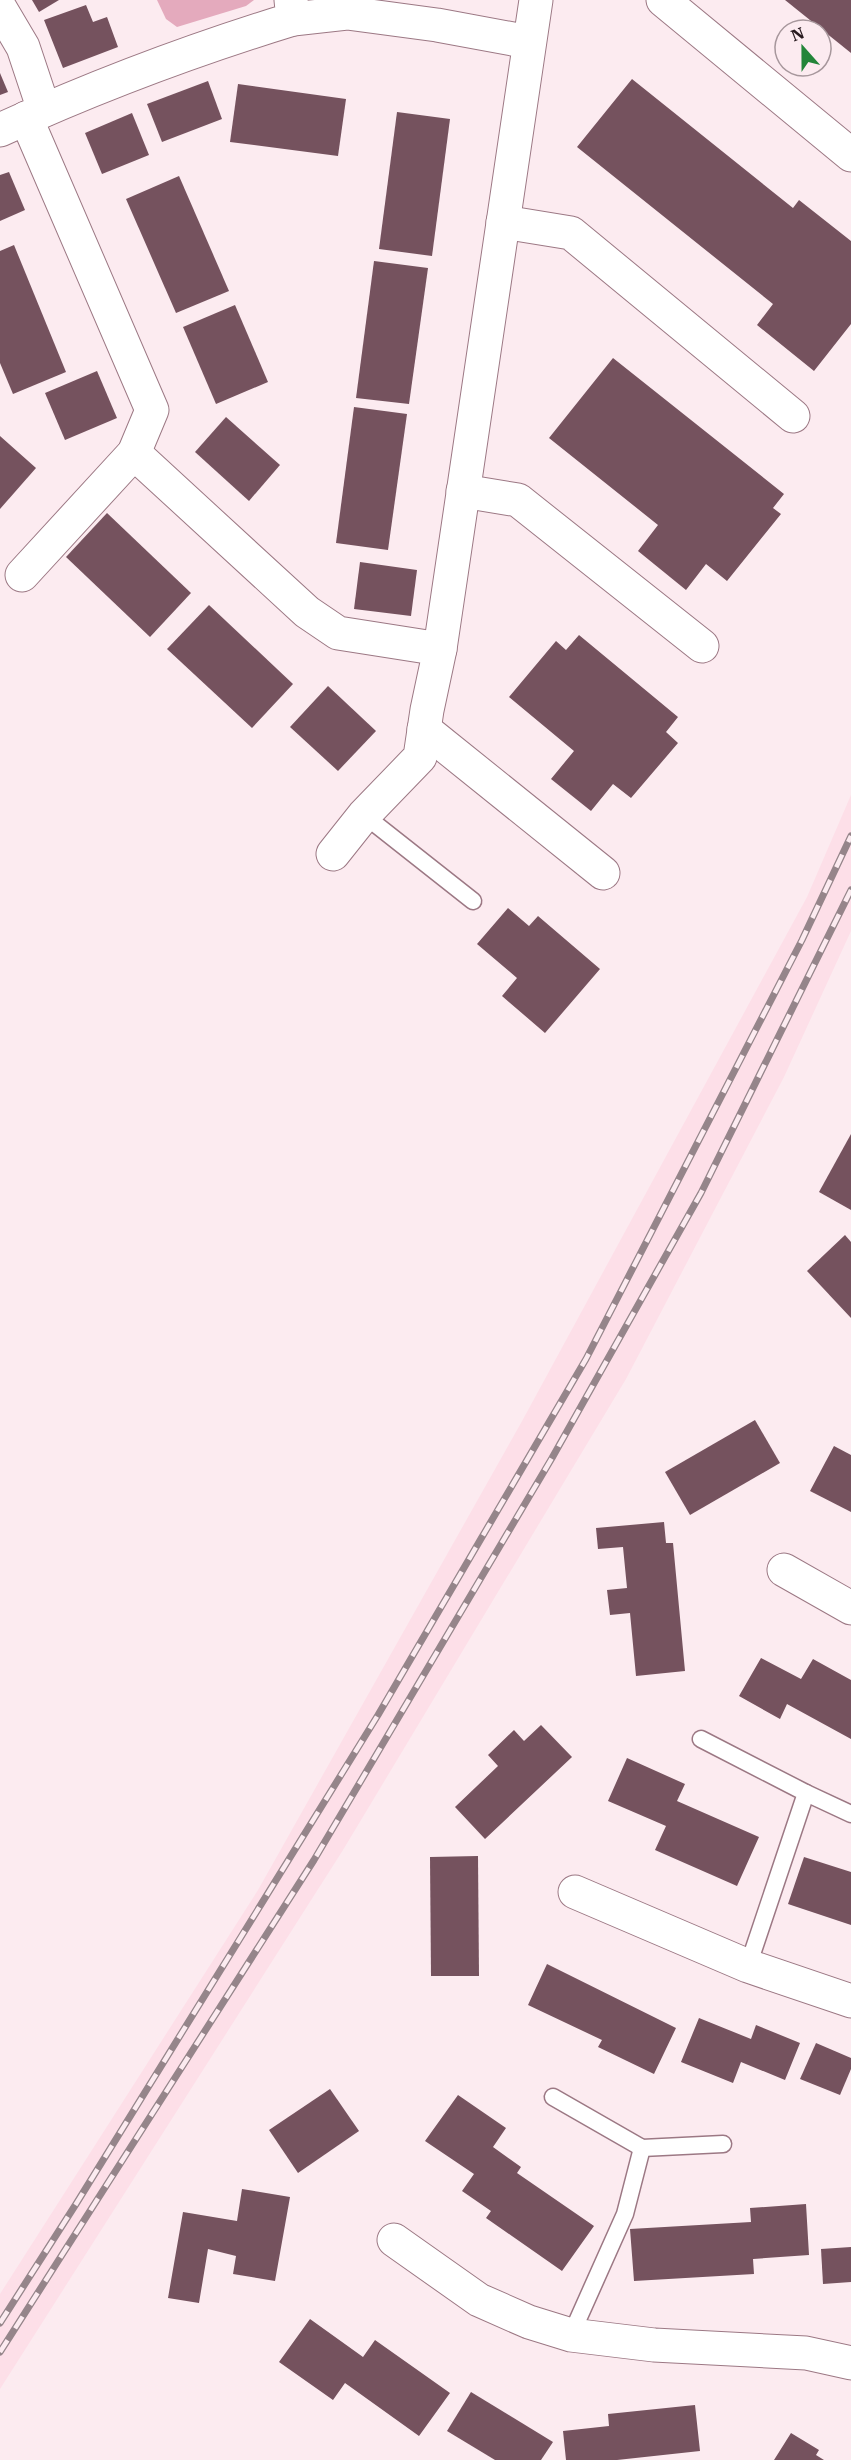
<svg xmlns="http://www.w3.org/2000/svg" width="851" height="2460" font-family="'IBM Plex Serif',serif">
	<style>
		.built { fill: #fddfe8 }
		.green { fill: #e4aabd }
		.building { fill: #75525e }
		.lines { fill: none; stroke-linecap: round; stroke-linejoin: round }
		.lane-casing { stroke: #9c7884; stroke-width: 19 }
		.street-casing { stroke: #9c7884; stroke-width: 35 }
		.lane { stroke: #fff; stroke-width: 16 }
		.street { stroke: #fff; stroke-width: 33 }
		.rail-casing { stroke: #95858a; stroke-width: 7 }
		.rail { stroke: #fcebf0; stroke-width: 4.5; stroke-dasharray: 14; stroke-linecap: butt }
	</style>
	<rect width="100%" height="100%" fill="#fcebf0"/>
	<path class="built" d="M851,795V931L784,1077L626,1379L343,1850L0,2389V2294L258,1890L521,1423L807,897Z"/>
	<path class="green" d="M157,0H254L246,6L177,27L166,19Z"/>
	<g class="building">
		<path d="M32,0H59L39,12Z"/>
		<path d="M785,0H851V53Z"/>
		<path d="M86,5L93,22L107,17L118,47L63,68L44,20Z"/>
		<path d="M0,73L8,92L0,95Z"/>
		<path d="M632,79L793,208L799,200L851,241V324L814,371L757,325L773,304L577,147Z"/>
		<path d="M208,81L222,119L162,142L147,104Z"/>
		<path d="M238,84L346,99L338,156L230,142Z"/>
		<path d="M397,112L450,119L432,256L379,249Z"/>
		<path d="M132,113L149,155L102,174L85,133Z"/>
		<path d="M9,172L25,210L0,221V175Z"/>
		<path d="M179,176L229,291L176,313L126,199Z"/>
		<path d="M14,245L66,372L13,394L0,363V251Z"/>
		<path d="M374,261L428,268L409,404L356,398Z"/>
		<path d="M235,305L268,382L216,404L183,327Z"/>
		<path d="M613,358L784,494L773,508L781,514L727,581L706,564L686,590L638,551L658,525L549,438Z"/>
		<path d="M97,371L117,418L65,440L45,393Z"/>
		<path d="M354,407L407,414L388,550L336,543Z"/>
		<path d="M226,417L280,465L249,501L195,452Z"/>
		<path d="M0,436L36,468L0,509Z"/>
		<path d="M107,513L191,593L150,637L66,557Z"/>
		<path d="M360,562L417,570L411,616L354,609Z"/>
		<path d="M209,605L293,684L252,728L167,649Z"/>
		<path d="M579,635L678,717L666,732L678,743L631,798L613,784L591,811L551,779L574,751L509,697L556,641L566,650Z"/>
		<path d="M328,686L376,731L338,771L290,727Z"/>
		<path d="M508,908L529,926L538,916L600,969L545,1033L502,996L517,978L477,944Z"/>
		<path d="M851,1134V1210L819,1192Z"/>
		<path d="M845,1235L851,1242V1318L807,1271Z"/>
		<path d="M755,1420L780,1463L690,1515L665,1472Z"/>
		<path d="M834,1446L851,1455V1512L810,1491Z"/>
		<path d="M664,1522L666,1543H673L685,1671L636,1676L630,1613L610,1615L607,1590L627,1588L623,1547L598,1549L596,1528Z"/>
		<path d="M761,1658L801,1679L813,1659L851,1680V1739L787,1704L780,1719L739,1696Z"/>
		<path d="M541,1725L572,1757L485,1839L455,1807L498,1766L488,1755L514,1730L524,1741Z"/>
		<path d="M627,1758L685,1784L677,1801L759,1837L737,1886L655,1850L666,1826L608,1801Z"/>
		<path d="M478,1856L479,1976H431L430,1857Z"/>
		<path d="M804,1857L851,1872V1925L788,1904Z"/>
		<path d="M547,1964L676,2028L654,2074L598,2047L602,2040L528,2005Z"/>
		<path d="M699,2018L751,2039L756,2025L800,2043L785,2080L741,2062L733,2083L681,2062Z"/>
		<path d="M816,2043L851,2058V2069L840,2095L800,2079Z"/>
		<path d="M330,2089L359,2131L298,2173L269,2130Z"/>
		<path d="M458,2095L506,2128L493,2147L521,2167L517,2173L594,2226L562,2271L486,2218L491,2211L462,2191L474,2174L425,2141Z"/>
		<path d="M242,2189L290,2197L275,2281L233,2274L236,2256L208,2249L199,2303L168,2298L183,2212L237,2221Z"/>
		<path d="M806,2204L809,2255L753,2259L754,2274L634,2281L630,2229L751,2222L750,2208Z"/>
		<path d="M851,2247V2282L823,2284L821,2249Z"/>
		<path d="M310,2319L363,2357L375,2340L450,2393L419,2436L345,2383L333,2400L279,2362Z"/>
		<path d="M471,2392L553,2442L541,2460H495L447,2431Z"/>
		<path d="M695,2405L700,2451L617,2460H566L563,2431L609,2426L608,2414Z"/>
		<path d="M791,2433L819,2450L816,2455L824,2460H774Z"/>
	</g>
	<g class="lines">
		<g class="lane-casing">
			<g id="lane">
				<path d="M364,815L473,901"/>
				<path d="M701,1739L806,1793L748,1966"/>
				<path d="M806,1793L851,1814"/>
				<path d="M553,2097L642,2148L723,2144"/>
				<path d="M571,2335L625,2214L642,2148"/>
			</g>
		</g>
		<g class="street-casing">
			<g id="street">
				<path d="M663,0L851,155"/>
				<path d="M0,8L23,47L44,110"/>
				<path d="M293,19L347,13L437,25L529,42"/>
				<path d="M0,130C96,86 192,50 293,19L291,0"/>
				<path d="M503,222L571,233L793,416"/>
				<path d="M134,453L307,612L338,633L440,649"/>
				<path d="M463,491L518,500L702,646"/>
				<path d="M22,575L134,453L152,410L26,118"/>
				<path d="M424,729L603,873"/>
				<path d="M333,854L364,815L420,757L427,710L440,649L536,0"/>
				<path d="M784,1570L851,1608"/>
				<path d="M575,1892L748,1966L851,2001"/>
				<path d="M394,2240L479,2300L529,2322L571,2335L654,2345L806,2353L851,2363"/>
			</g>
		</g>
		<use href="#lane" class="lane"/>
		<use href="#street" class="street"/>
		<g class="rail-casing">
			<g id="rail">
				<path d="M0,2323L76,2204L378,1715L586,1359L802,940L851,836"/>
				<path d="M0,2352L314,1860L552,1458L701,1193L851,890"/>
			</g>
		</g>
		<use href="#rail" class="rail"/>
	</g>
	<g transform="translate(803 48) rotate(339)"><circle r="28" fill="#fcebf0" stroke="#a7979c" stroke-width="1.5"/>
	<path d="M0-4.5L10 22L0 15L-10 22Z" fill="#238539"/>
	<text y="-9" font-size="16" font-weight="bold" text-anchor="middle" fill="#281a1f">N</text>
	</g>
</svg>
